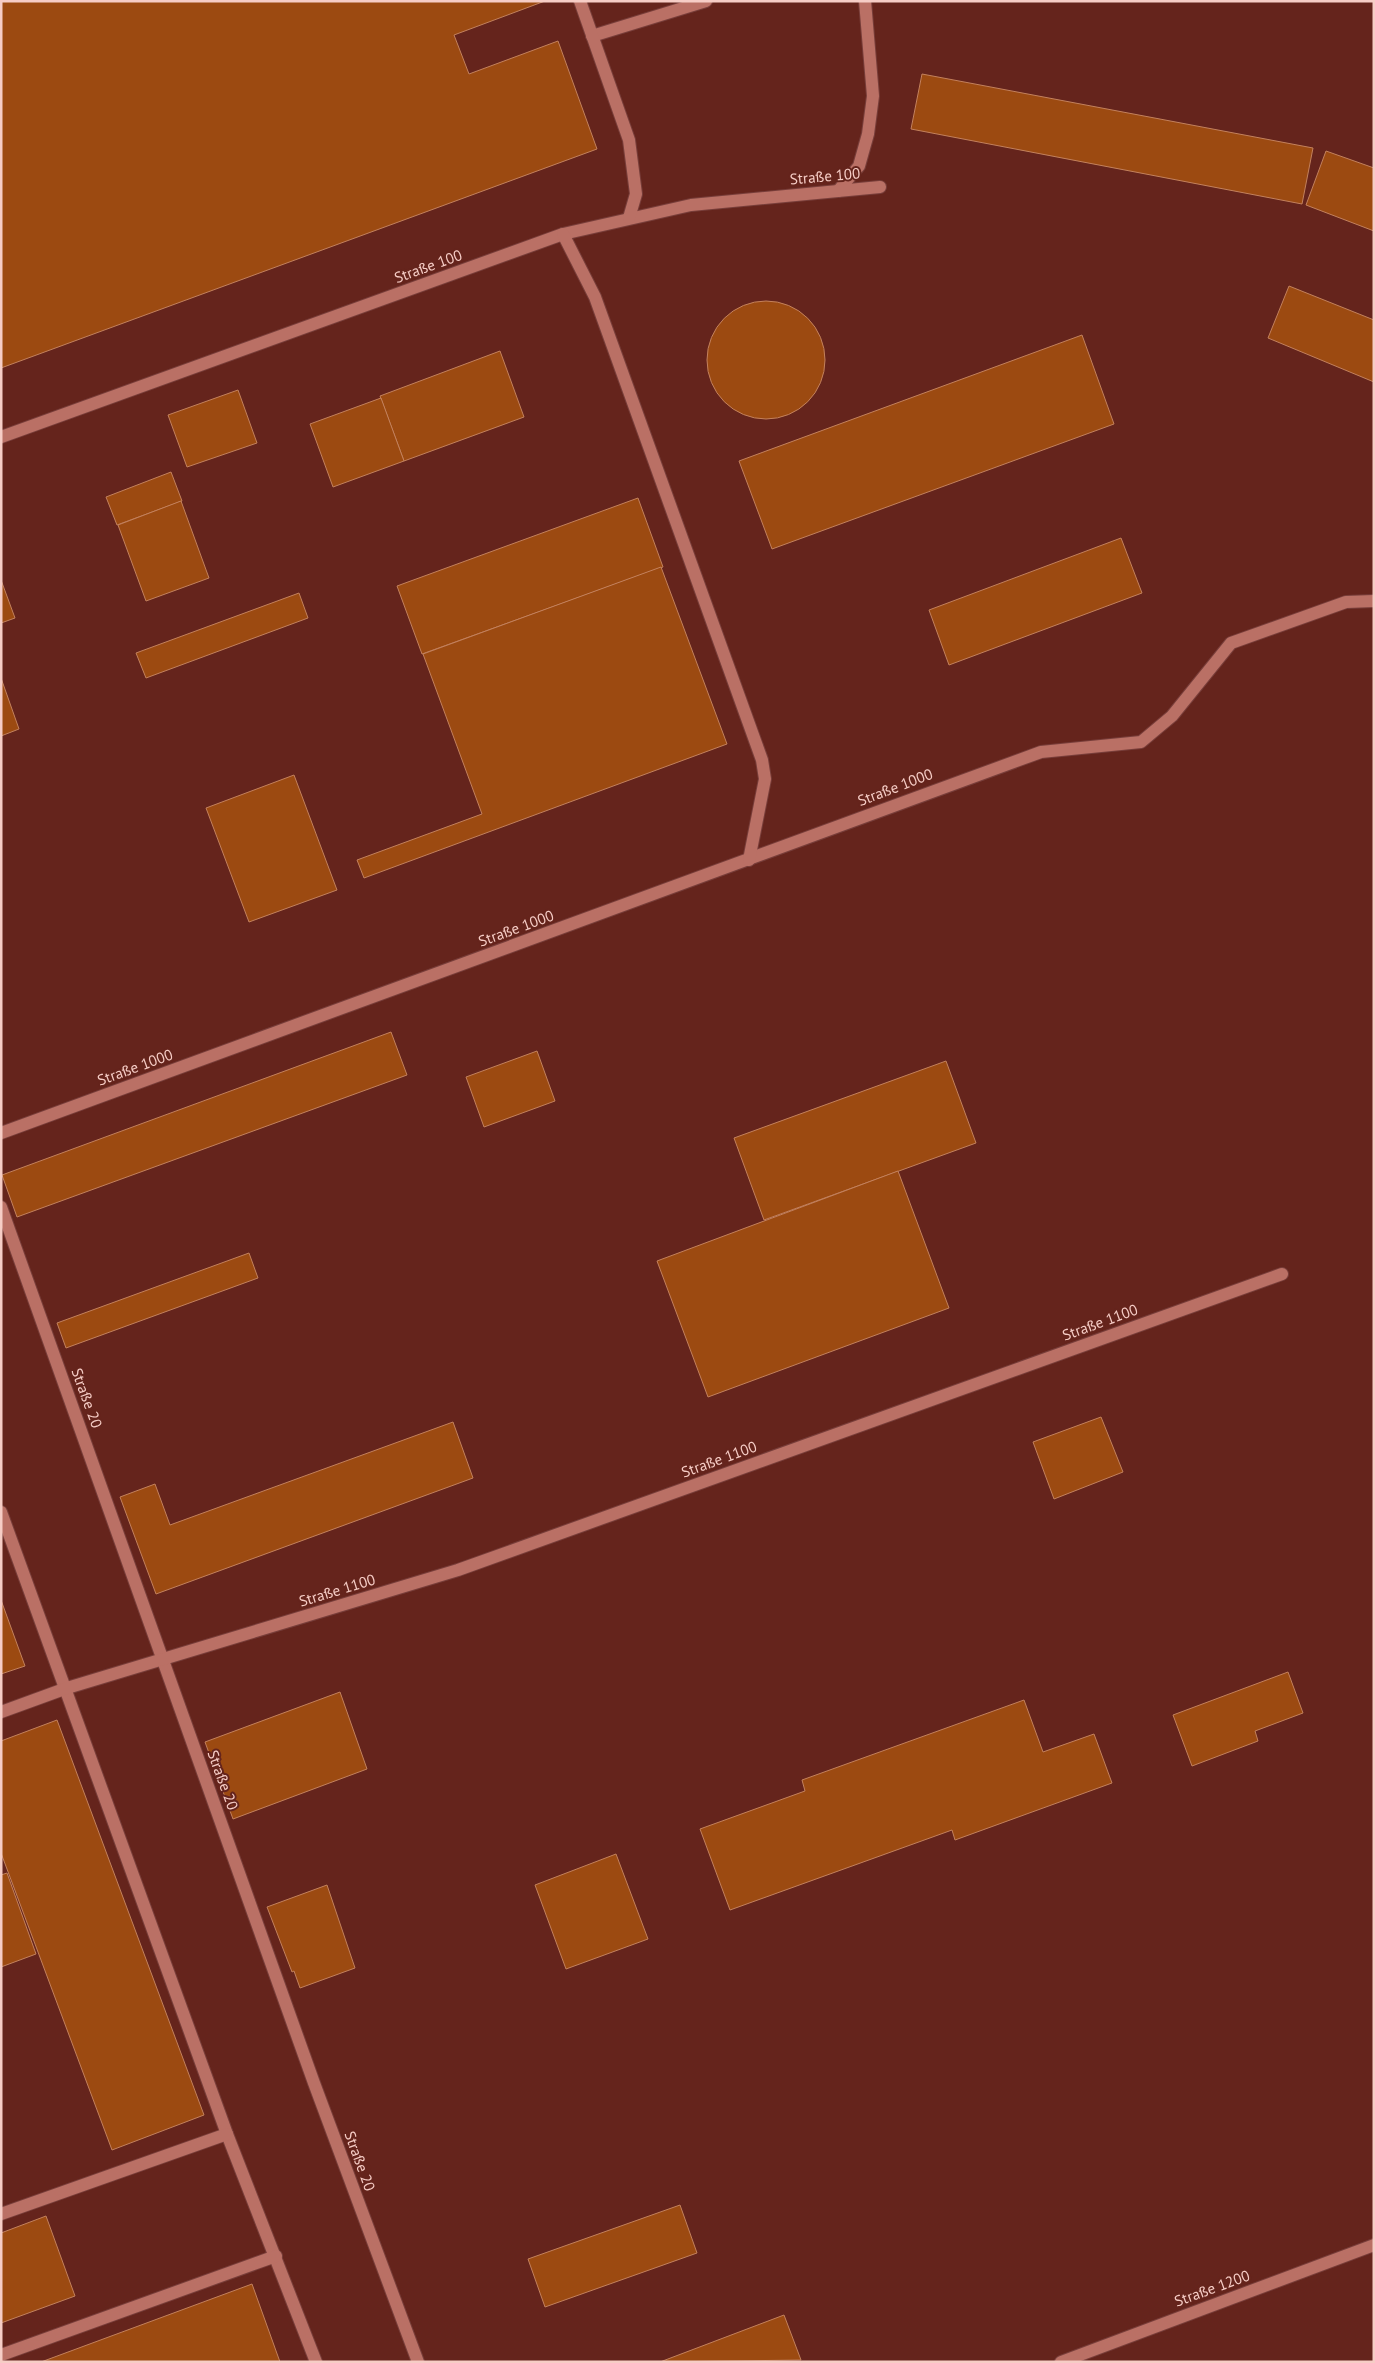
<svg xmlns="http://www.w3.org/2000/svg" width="1375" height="2363" font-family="'PT Sans',sans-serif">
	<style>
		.building { fill: #9c4a11; stroke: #c3815d }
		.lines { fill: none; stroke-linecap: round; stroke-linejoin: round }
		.lane-casing { stroke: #783e3a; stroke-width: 14 }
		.street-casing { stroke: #783e3a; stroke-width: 14 }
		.lane { stroke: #ba7065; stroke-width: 12 }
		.street { stroke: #ba7065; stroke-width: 12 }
		.labels { text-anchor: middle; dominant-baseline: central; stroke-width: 4; stroke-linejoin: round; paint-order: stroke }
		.street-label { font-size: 15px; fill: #f6cdc6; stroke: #65241c }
	</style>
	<rect width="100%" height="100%" fill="#65241c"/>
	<g class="building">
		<path d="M1,1H545L454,35L469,74L558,41L597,149L1,368Z"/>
		<path d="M922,74L1313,148L1302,204L911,129Z"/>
		<path d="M1326,151L1374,168V231L1306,205Z"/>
		<path d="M1289,286L1374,320V382L1268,338Z"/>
		<circle cx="766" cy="360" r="59"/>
		<path d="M1082,335L1114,424L772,549L739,461Z"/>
		<path d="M500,351L524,417L404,461L380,396Z"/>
		<path d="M238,390L257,443L187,467L168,415Z"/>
		<path d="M381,398L404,461L333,487L310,424Z"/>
		<path d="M171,472L182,501L117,525L106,497Z"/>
		<path d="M638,498L663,567L422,654L397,586Z"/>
		<path d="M181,501L209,578L146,601L118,525Z"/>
		<path d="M1121,538L1142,593L949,665L929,610Z"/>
		<path d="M661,567L727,744L364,878L357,860L482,814L423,654Z"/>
		<path d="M1,580L15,618L1,623Z"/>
		<path d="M299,593L308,618L146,678L136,653Z"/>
		<path d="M1,678L19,729L1,736Z"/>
		<path d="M294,775L337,890L249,922L206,808Z"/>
		<path d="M391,1032L407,1075L17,1217L2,1175Z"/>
		<path d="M537,1051L555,1101L484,1127L466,1077Z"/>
		<path d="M946,1061L976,1143L764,1220L734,1138Z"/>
		<path d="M898,1171L949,1308L708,1397L657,1261Z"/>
		<path d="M249,1253L258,1278L66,1348L57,1323Z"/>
		<path d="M1101,1417L1123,1472L1054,1499L1033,1442Z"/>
		<path d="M453,1422L473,1478L156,1594L120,1497L155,1484L170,1525Z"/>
		<path d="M1,1600L25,1666L1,1674Z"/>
		<path d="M1288,1672L1303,1713L1255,1731L1258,1741L1192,1766L1173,1715Z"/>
		<path d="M340,1692L367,1769L233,1819L205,1742Z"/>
		<path d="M1024,1700L1043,1752L1094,1734L1112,1783L955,1840L952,1830L730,1910L700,1829L805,1791L802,1780Z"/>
		<path d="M57,1720L204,2115L112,2150L1,1853V1741Z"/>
		<path d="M616,1854L648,1939L566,1969L535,1885Z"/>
		<path d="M7,1873L36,1954L1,1967V1875Z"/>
		<path d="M327,1885L355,1968L300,1988L294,1971L292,1972L267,1907Z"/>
		<path d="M680,2205L697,2253L545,2307L528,2259Z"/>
		<path d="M46,2216L75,2296L1,2323V2233Z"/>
		<path d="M252,2284L280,2362H41Z"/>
		<path d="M784,2315L801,2360L660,2362Z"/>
	</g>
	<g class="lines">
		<g class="lane-casing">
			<g id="lane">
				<path d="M592,36L706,1"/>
				<path d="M838,191L859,166L868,134L873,96L865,1"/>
				<path d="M1,437L563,234L691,205L880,187"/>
				<path d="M1,1133L1041,752L1141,742L1172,716L1231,643L1346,602L1374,601"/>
				<path d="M1,1207L314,2083L418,2362"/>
				<path d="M1,1512L227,2134L316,2362"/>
				<path d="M1,1712L67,1688L458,1570L1282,1274"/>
				<path d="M1,2214L227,2134"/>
				<path d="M1,2355L276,2256"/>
				<path d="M1061,2362L1374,2245"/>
			</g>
		</g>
		<g class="street-casing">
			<g id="street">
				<path d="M580,1L629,140L636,194L629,218"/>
				<path d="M563,234L595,297L762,760L765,779L749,860"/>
			</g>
		</g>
		<use href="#lane" class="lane"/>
		<use href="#street" class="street"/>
	</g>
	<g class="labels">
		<g class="street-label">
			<text transform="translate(825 176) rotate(-5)">Straße 100</text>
			<text transform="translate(428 266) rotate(-20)">Straße 100</text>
			<text transform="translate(895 787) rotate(-21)">Straße 1000</text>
			<text transform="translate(516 928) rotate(-20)">Straße 1000</text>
			<text transform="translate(135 1067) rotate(-20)">Straße 1000</text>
			<text transform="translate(1100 1322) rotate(-20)">Straße 1100</text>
			<text transform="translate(87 1398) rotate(70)">Straße 20</text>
			<text transform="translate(719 1459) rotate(-20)">Straße 1100</text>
			<text transform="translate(337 1590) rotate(-17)">Straße 1100</text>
			<text transform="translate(223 1780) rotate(70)">Straße 20</text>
			<text transform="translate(360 2161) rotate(70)">Straße 20</text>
			<text transform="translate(1212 2288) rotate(-20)">Straße 1200</text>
		</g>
	</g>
	<rect width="1375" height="2363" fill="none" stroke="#f6cdc6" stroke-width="5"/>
</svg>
